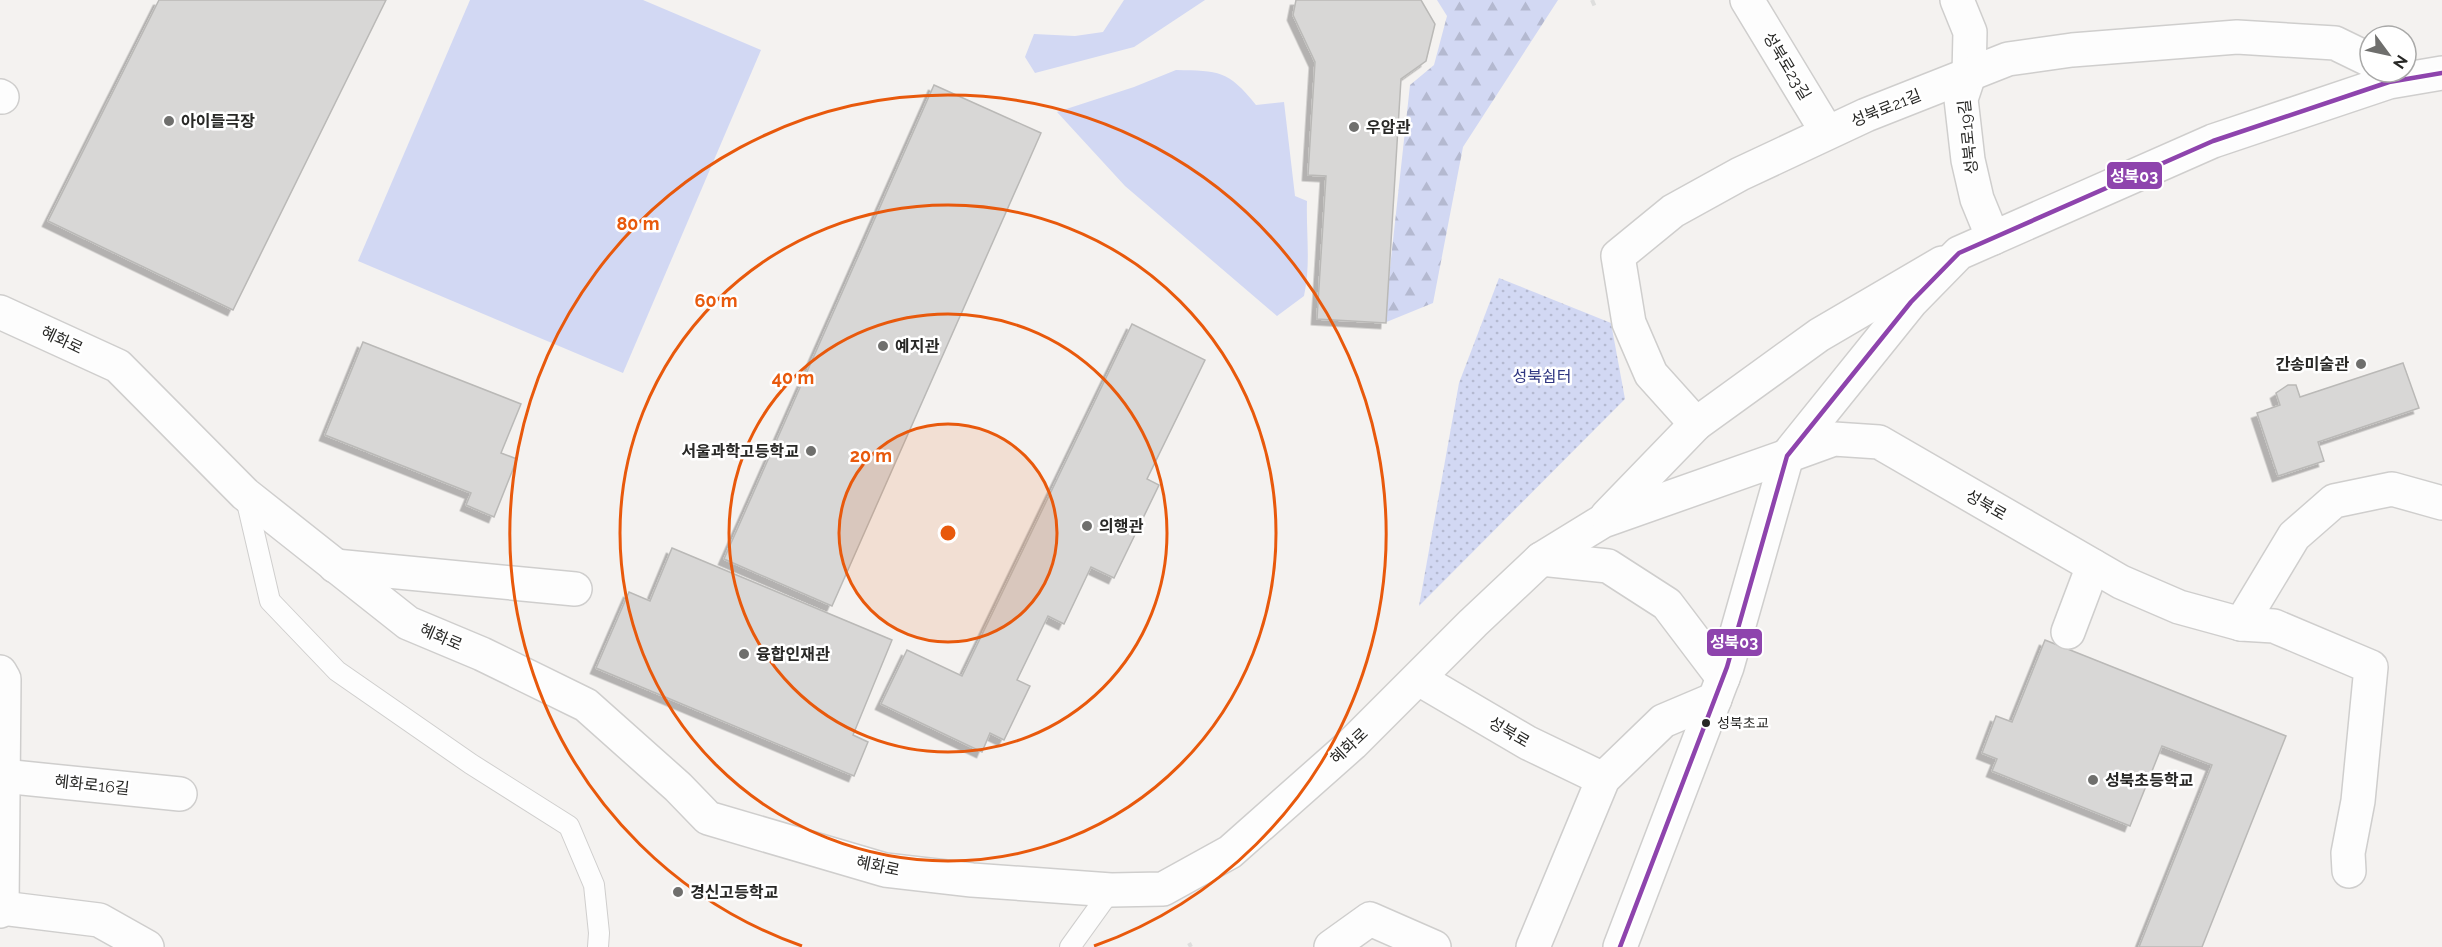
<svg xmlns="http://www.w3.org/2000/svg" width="2442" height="947" font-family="Raleway,'Noto Sans KR',sans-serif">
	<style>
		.green { fill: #d2d8f3 }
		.forest { fill: url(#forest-firs) }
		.park { fill: url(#park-dots) }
		.building { fill: #d8d7d6; stroke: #bab9b7; stroke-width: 1.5; filter: url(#shadow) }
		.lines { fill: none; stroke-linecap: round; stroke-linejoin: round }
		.service-casing { stroke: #cfcecd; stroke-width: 22 }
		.minor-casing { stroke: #cfcecd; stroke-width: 36 }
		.tertiary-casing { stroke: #cfcecd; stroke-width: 36 }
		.secondary-casing { stroke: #cfcecd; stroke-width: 36 }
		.path { stroke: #dededd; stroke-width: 4; stroke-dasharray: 6 3; stroke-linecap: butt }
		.service { stroke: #fdfdfd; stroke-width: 20 }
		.minor { stroke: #fdfdfd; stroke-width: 33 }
		.tertiary { stroke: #fdfdfd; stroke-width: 33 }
		.secondary { stroke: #fdfdfd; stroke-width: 33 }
		.bus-1-casing { stroke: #fff; stroke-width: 9 }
		.bus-1 { stroke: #8e44ad; stroke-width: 4.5 }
		.ring { fill: none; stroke: #e8590c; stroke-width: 3 }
		.poi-dot { fill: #6f6f6d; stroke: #fff; stroke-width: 2 }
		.bus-dot { fill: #282826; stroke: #fff; stroke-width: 2 }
		.labels { text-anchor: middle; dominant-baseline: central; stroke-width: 5; stroke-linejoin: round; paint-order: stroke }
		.bus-label { font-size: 14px; fill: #282826; stroke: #fff; text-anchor: start }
		.street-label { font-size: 16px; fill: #282826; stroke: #fff }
		.poi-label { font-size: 16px; font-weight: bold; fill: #282826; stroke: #fff; text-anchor: start }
		.park-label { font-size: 16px; fill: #2f3681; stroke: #fff }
		.centre { fill: #e8590c; stroke: #fff; stroke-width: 3 }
		.ring-label { font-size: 18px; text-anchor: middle; font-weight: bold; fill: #e8590c; stroke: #fff; stroke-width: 5; stroke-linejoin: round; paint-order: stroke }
		.line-badge { stroke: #fff; stroke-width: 2 }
		.badge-label { font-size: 16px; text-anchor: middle; font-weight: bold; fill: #fff }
	</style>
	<defs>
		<pattern id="forest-firs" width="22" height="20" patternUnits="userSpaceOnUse" patternTransform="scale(1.5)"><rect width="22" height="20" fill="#d2d8f3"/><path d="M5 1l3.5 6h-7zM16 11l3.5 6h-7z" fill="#b4b9d0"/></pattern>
		<pattern id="park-dots" width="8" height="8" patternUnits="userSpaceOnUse" patternTransform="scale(1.5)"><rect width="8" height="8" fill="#d2d8f3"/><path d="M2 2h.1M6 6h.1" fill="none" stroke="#b4b9d0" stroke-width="1.8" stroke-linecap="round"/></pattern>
		<filter id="shadow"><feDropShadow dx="-5.5" dy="5.5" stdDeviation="0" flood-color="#0004"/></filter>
	</defs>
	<rect width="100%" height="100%" fill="#f4f2f0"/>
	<g class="green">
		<path d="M470,0H643L761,50L623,373L358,261Z"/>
		<path d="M1124,0H1205L1134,47L1035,73L1025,57L1034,34L1075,36L1103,32Z"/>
		<path d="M1176,70C1219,71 1228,70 1256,105L1284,102L1295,196L1307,201C1306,234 1311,264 1304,296L1277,316L1125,186L1057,112L1134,87Z"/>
	</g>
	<path class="forest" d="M1437,0H1558L1463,147L1433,303L1384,323L1410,85L1434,65L1447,16Z"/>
	<path class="park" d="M1499,278L1611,323L1625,399L1419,606L1459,383Z"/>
	<g class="building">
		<path d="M159,0H386L233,310L48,221Z"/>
		<path d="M1296,0H1421L1435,24L1426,61L1401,79L1386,323L1317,319L1326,176L1308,175L1315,62L1293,15Z"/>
		<path d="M934,85L1041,133L832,606L724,559Z"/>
		<path d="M1132,324L1205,360L1147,479L1159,485L1114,578L1091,567L1064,624L1048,616L1017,680L1030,686L1004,740L990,733L982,752L881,704L907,650L962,676Z"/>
		<path d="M363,342L521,404L501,453L517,459L494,517L466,505L471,493L325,435Z"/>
		<path d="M2403,363L2419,408L2318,442L2324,461L2278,476L2257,413L2280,405L2276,393L2288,385H2296L2300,397Z"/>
		<path d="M672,548L892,640L853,735L868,742L854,776L596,668L629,592L650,601Z"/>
		<path d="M2045,640L2286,736L2202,947H2139L2212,765L2162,746L2130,826L1992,771L1997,759L1982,753L1996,716L2012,722Z"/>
	</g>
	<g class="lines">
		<g class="service-casing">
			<g id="service">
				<path d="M245,494L270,601L337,671L471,764L569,826L594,885L599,933L598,947"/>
				<path d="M1070,947L1111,890"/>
			</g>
		</g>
		<g class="minor-casing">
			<g id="minor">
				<path d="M1747,0L1827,132"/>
				<path d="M1957,0L1970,32L1969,75L1961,99L1968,160L1977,199L1993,238"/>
				<path d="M0,96L2,97"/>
				<path d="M1696,424L1651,374L1629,323L1618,256L1673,211L1740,174L1866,115L2008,59L2072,50L2237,37L2335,43L2370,60"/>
				<path d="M1787,456L1834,439L1879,442L2121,582L2179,607L2241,624L2274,626L2371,667L2358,801L2348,853L2349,871"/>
				<path d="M335,566L575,589"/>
				<path d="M2241,624L2294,536L2334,501L2392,489L2442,503"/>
				<path d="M2068,632L2093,566"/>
				<path d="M0,672L4,679L2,908L0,911"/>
				<path d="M1419,679L1528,743L1603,779"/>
				<path d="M3,776L180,794"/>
				<path d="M2,908L99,920L147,947"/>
				<path d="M1331,947L1370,919L1434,947"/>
				<path d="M1533,947L1603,779L1663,721L1715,699"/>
			</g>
		</g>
		<g class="tertiary-casing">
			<g id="tertiary">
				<path d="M0,312L118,366L245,494L408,623L482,654L586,705L678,787L708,818L885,870L972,880L1111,890L1163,889L1230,852L1352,744L1473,623L1541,559L1603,521L1787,456"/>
				<path d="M1607,516L1696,424L1819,335L1942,263"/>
				<path d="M1541,559L1608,566L1667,604L1723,678"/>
			</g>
		</g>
		<g class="secondary-casing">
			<path id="secondary" d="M1620,947L1727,667L1787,456L1911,302L1959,253L2213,141L2389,82L2442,73"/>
		</g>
		<g class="path">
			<path d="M1592,0L1595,7"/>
			<path d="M1189,943L1191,947"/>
		</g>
		<use href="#service" class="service"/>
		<use href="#minor" class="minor"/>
		<use href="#tertiary" class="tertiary"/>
		<use href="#secondary" class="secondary"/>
		<g class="bus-1-casing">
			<path id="bus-1" d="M1620,947L1727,667L1787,456L1911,302L1959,253L2213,141L2389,82L2442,73"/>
		</g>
		<use href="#bus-1" class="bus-1"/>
	</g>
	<circle cx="948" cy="533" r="109" fill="#e8590c" fill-opacity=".12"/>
	<g class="ring">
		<circle cx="948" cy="533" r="109"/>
		<circle cx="948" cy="533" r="219"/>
		<circle cx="948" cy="533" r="328"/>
		<path d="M802 946A438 438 0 1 1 1094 946"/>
	</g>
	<g class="poi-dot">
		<circle cx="169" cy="121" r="6"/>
		<circle cx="1354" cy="127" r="6"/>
		<circle cx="883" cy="346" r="6"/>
		<circle cx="2361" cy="364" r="6"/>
		<circle cx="811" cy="451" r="6"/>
		<circle cx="1087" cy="526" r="6"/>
		<circle cx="744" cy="654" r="6"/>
		<circle cx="2093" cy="780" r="6"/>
		<circle cx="678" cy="892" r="6"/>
	</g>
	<circle class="bus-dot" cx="1706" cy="723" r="5"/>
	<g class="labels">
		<g class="bus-label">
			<text x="1717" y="723">성북초교</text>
		</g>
		<g class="street-label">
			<text transform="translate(1787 66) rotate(59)">성북로23길</text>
			<text transform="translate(1886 108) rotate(-22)">성북로21길</text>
			<text transform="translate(1968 137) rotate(-96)">성북로19길</text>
			<text transform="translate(62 340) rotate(25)">혜화로</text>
			<text transform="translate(1986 505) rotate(30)">성북로</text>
			<text transform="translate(441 637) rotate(23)">혜화로</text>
			<text transform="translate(1509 732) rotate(30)">성북로</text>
			<text transform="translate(1349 746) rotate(-43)">혜화로</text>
			<text transform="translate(92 785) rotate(6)">혜화로16길</text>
			<text transform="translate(878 866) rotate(12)">혜화로</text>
		</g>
		<g class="poi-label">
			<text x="181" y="121">아이들극장</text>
			<text x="1366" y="127">우암관</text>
			<text x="895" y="346">예지관</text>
			<text x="2349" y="364" text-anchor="end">간송미술관</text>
			<text x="799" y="451" text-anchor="end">서울과학고등학교</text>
			<text x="1099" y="526">의행관</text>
			<text x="756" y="654">융합인재관</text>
			<text x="2105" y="780">성북초등학교</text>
			<text x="690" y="892">경신고등학교</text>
		</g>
		<g class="park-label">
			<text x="1542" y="376">성북쉼터</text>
		</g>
	</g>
	<circle cx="948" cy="533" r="9" class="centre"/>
	<g class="ring-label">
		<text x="638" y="230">80 m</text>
		<text x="716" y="307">60 m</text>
		<text x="793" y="384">40 m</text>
		<text x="871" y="462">20 m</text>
	</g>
	<g class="line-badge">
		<rect x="2106" y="161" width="57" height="29" rx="6" fill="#8e44ad"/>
		<rect x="1706" y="628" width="57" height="29" rx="6" fill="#8e44ad"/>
	</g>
	<g class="badge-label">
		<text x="2134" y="182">성북03</text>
		<text x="1734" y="648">성북03</text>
	</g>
	<g transform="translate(2388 54) rotate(123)"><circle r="28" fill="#ffffff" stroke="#a9a9a8" stroke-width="1.5"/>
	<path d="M0-4.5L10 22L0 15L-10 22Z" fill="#6f6f6d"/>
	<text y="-9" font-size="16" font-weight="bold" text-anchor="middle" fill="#282826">N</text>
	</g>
</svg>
